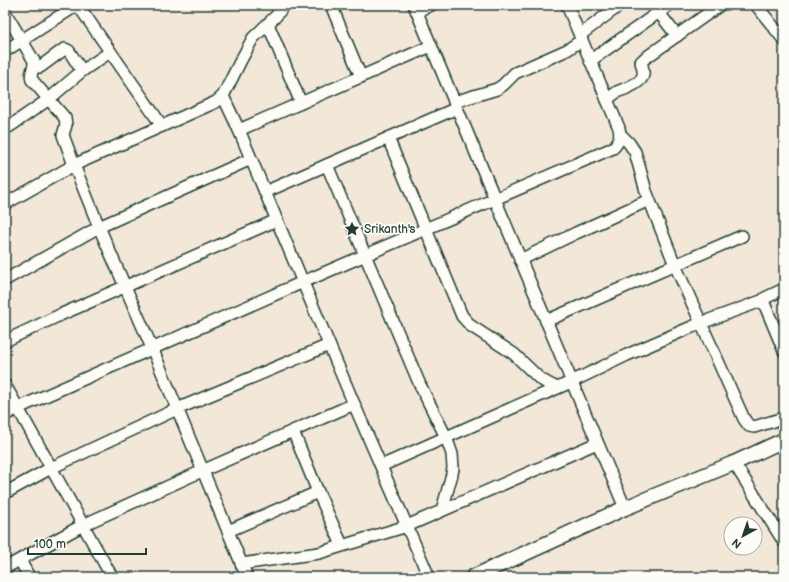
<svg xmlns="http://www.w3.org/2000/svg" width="789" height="582" font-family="'Balsamiq Sans',sans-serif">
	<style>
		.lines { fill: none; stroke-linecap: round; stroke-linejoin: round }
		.minor-casing { stroke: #1f3d34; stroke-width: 14 }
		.major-casing { stroke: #1f3d34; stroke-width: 17 }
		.minor { stroke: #fdfcf7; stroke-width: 11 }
		.major { stroke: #fdfcf7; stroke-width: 14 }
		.labels { text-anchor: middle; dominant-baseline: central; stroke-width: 3.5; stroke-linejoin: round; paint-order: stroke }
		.poi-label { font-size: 12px; fill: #1f3d34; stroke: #fdfcf7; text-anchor: start }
	</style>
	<rect width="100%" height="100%" fill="#f3e7d8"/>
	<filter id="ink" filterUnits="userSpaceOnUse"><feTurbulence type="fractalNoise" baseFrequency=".025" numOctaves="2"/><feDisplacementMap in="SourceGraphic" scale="8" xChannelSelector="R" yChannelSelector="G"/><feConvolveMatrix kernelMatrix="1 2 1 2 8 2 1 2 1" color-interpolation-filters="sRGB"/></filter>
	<g filter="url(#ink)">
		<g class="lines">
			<g class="minor-casing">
				<g id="minor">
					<path d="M78,5L162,126"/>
					<path d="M331,5L361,77"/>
					<path d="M414,5L495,199L625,508"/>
					<path d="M653,5L677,36"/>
					<path d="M756,5L784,40"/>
					<path d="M417,11L431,5"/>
					<path d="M5,12L34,61C35,68 29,73 32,80L65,118L66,125L63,135L74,165L99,227L152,348L247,577"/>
					<path d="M268,24L301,103"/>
					<path d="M580,35L620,5"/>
					<path d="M5,51L77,5"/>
					<path d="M590,61L669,5"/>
					<path d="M34,67H40L63,50L65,49L69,51L82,71"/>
					<path d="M223,96L239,130L354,404L429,577"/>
					<path d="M607,100C610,97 614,94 617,92C624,89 642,83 643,75C644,71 642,66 641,62L644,59L720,5"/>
					<path d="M454,102L497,89L503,85L515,73L567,50L582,40"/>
					<path d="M5,129L16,122L49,99L82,71L110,52"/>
					<path d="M239,130L431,46"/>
					<path d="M620,134L629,143L635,152L646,191L675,265L744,419L749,426L754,427L784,418"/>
					<path d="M388,138L462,316L471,326L514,354L539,378L547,383L557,388"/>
					<path d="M327,165L420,385L446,437L452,454L453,468L452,474L442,510"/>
					<path d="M265,192L457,108"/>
					<path d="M5,204L74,165L216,102L223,96L240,62L253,38L276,16L284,5"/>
					<path d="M520,260L576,233L649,200"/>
					<path d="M5,280L99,227L251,159"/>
					<path d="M784,289L765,298L764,300V303L784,351"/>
					<path d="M546,321L742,236"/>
					<path d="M5,341L60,315L277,220"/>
					<path d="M5,385L112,577"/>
					<path d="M5,415L18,408L303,282L613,148C619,142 621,137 619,128L567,5"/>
					<path d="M293,431L318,492L342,545"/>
					<path d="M734,463L784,542"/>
					<path d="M381,466L571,382L627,355L701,323L764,300"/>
					<path d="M5,493L51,468L177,409L329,345"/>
					<path d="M228,531L318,492"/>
					<path d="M20,560L29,577"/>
					<path d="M241,564L319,553L407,526L597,443"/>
					<path d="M5,568L83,525L202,471L354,404"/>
				</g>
			</g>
			<g class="major-casing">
				<path id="major" d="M473,577L625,508L734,463L784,440"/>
			</g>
			<use href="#minor" class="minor"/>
			<use href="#major" class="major"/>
		</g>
	</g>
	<defs>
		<g id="sight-bare" transform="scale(1.2)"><path d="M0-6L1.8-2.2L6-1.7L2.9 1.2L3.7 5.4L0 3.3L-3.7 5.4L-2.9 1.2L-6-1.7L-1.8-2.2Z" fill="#1f3d34" stroke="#fdfcf7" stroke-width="2.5" paint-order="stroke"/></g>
	</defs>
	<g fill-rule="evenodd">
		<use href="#sight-bare" x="352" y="229"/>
	</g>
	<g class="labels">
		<g class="poi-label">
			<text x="364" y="229">Srikanth's</text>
		</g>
	</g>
	<rect width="789" height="582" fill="none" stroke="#fdfcf7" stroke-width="20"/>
	<rect x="10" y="10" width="769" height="562" fill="none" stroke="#1f3d34" stroke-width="1.5" filter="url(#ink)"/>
	<g transform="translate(743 536) rotate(220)"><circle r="19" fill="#fdfcf7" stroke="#a4b0a9"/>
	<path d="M0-3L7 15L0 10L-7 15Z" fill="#1f3d34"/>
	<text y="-6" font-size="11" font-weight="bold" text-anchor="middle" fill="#1f3d34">N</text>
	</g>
	<path d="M28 548v6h118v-6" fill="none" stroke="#1f3d34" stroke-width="2"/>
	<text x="34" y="548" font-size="12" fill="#1f3d34" stroke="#fdfcf7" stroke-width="3" paint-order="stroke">100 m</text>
</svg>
